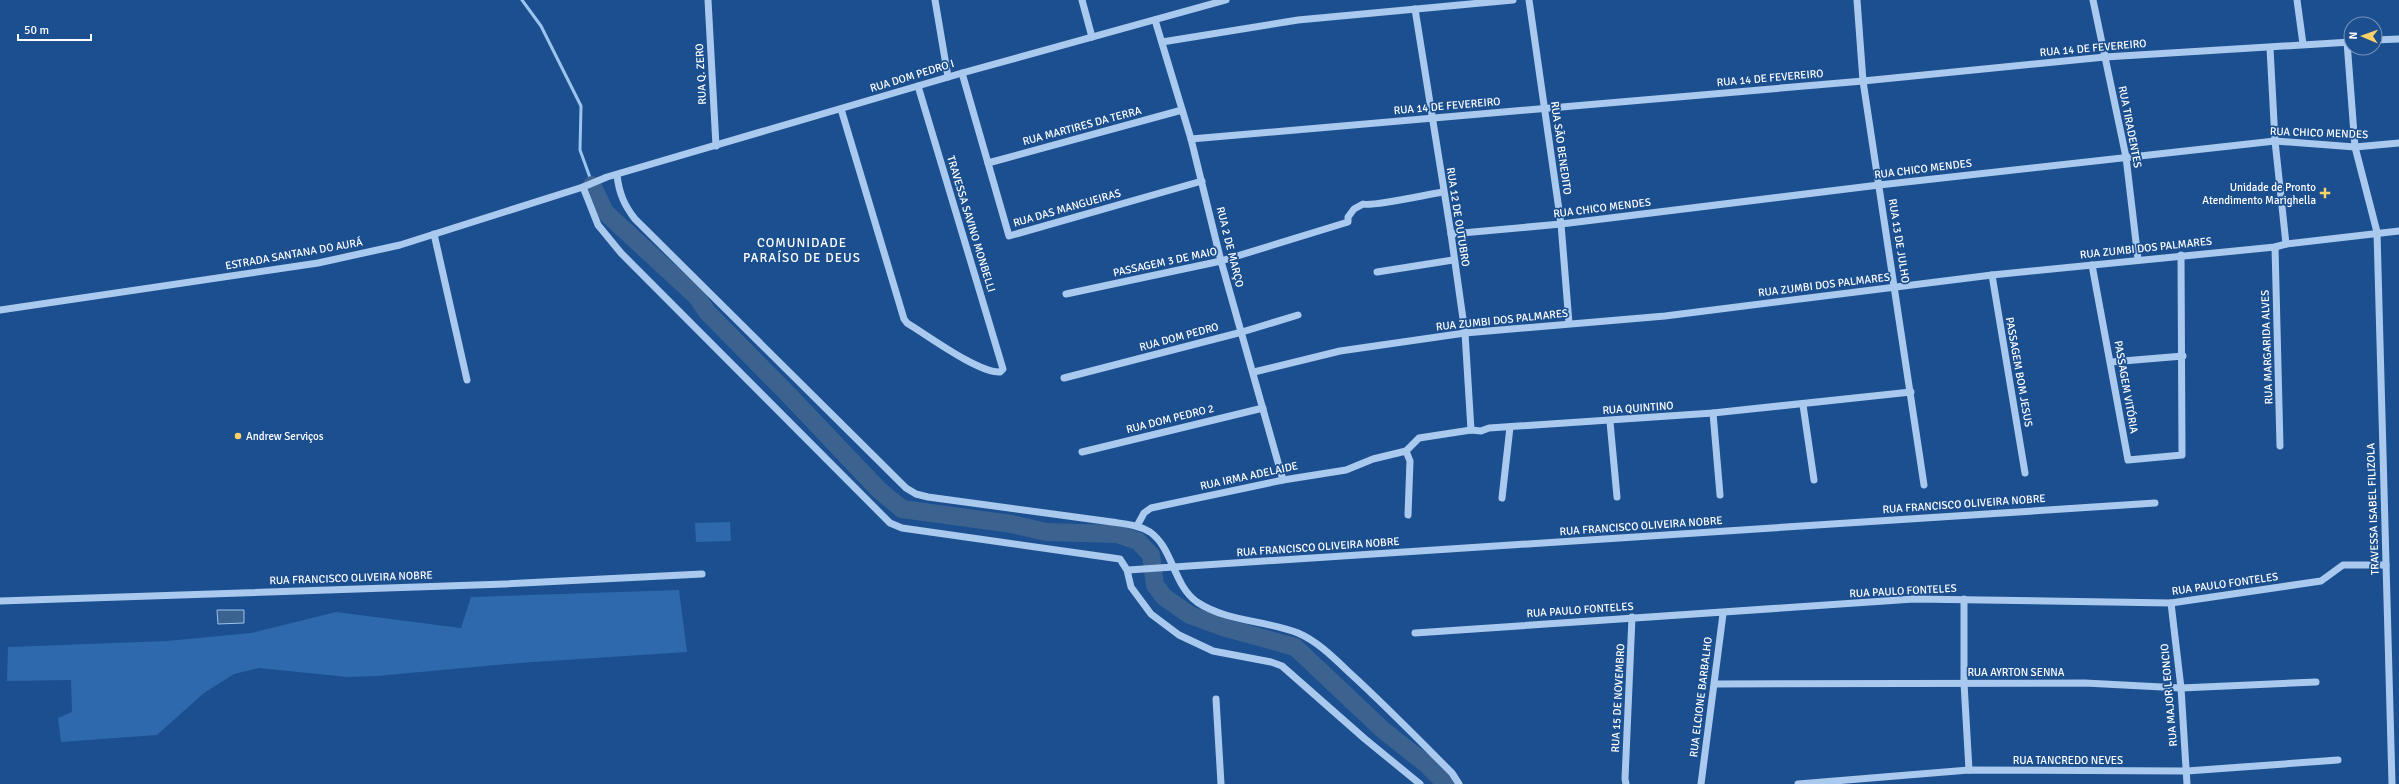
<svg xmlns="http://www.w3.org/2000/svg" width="2399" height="784" font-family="Signika,sans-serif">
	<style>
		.green { fill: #2e69ad }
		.water { fill: #3c6290; stroke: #9cc4f0 }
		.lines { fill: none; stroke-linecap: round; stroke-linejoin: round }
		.stream { stroke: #9cc4f0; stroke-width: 3 }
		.river { stroke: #3c6290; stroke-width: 18 }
		.minor { stroke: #a9c9ee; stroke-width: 7 }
		.poi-dot { fill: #ffd166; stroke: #1b4f8f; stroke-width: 1.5 }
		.labels { text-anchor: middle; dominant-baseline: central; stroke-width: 3.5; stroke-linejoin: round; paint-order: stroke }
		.street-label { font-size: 11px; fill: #fff; stroke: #1b4f8f }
		.poi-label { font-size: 11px; fill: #fff; stroke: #1b4f8f; text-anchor: end }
		.quarter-label { font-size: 13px; letter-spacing: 1px; fill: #fff; stroke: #1b4f8f }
	</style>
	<rect width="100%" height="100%" fill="#1b4f8f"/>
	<g class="green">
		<path d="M730,522L731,541L696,542L695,523Z"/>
		<path d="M679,590L687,652L519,663L377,676L347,677L259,668L234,674L204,693L157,735L61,742L58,718L72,712L71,680L7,681L8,647L167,641L251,633L336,612L461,628L471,597Z"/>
	</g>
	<path class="water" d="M217,610H244V623L218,624Z"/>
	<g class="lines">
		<path class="stream" d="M522,0L541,26L581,106L580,150L592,183"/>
		<path class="river" d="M592,185L605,212L697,297L707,312L784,390L879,490L902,509L1012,524L1046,532L1117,534L1138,541L1151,555L1155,585L1164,597L1190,615L1223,627L1295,647L1383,730L1426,764L1446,784"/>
		<g class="minor">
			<path d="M708,0L716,146"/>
			<path d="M935,0L948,77"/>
			<path d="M1082,0L1092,37"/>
			<path d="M1529,0L1561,224L1569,323"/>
			<path d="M1857,0L1863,81L1924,485"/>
			<path d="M2093,0L2126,157L2138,259"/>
			<path d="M2297,0L2303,44"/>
			<path d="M1415,9L1451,234L1465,333L1471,430"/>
			<path d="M1155,20L1191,139L1221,261L1283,480"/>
			<path d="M2375,40L2399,39"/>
			<path d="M1162,42L1298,20L1513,0"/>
			<path d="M2347,42L2355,147L2377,232L2392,784"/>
			<path d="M2270,48L2275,141L2286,244"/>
			<path d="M962,73L1009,236L1202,181"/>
			<path d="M841,109L904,319L907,323C927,335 978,373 1000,372L1003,369L918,86"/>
			<path d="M1191,139L1863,81L2105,57L2351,42"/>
			<path d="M988,163L1182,110"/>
			<path d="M617,175C619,193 624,205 635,219L906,488L916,494L928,497L1112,522C1125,524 1139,525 1150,532C1173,548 1173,585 1197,602C1227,622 1265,620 1298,633C1319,642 1336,660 1352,675C1387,707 1419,740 1452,773L1459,784"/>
			<path d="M583,187L598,225L621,253L890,523L902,528L1120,559L1127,570L1131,587L1151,614L1179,635L1213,651L1271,662L1282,666L1365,739L1420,784"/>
			<path d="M434,234L467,380"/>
			<path d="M1451,234L1561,224L1879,185L2275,141L2355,147L2399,143"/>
			<path d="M2275,247L2280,446"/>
			<path d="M2092,265L2128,460L2182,455L2181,255"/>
			<path d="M1377,272L1453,260"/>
			<path d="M1992,275L2025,473"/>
			<path d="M1066,294L1221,261L1348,222V217L1354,209L1363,204C1372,207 1429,194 1443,192"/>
			<path d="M0,310L318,263L400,245L583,187L607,177L962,73L1226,0"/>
			<path d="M2111,362L2183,356"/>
			<path d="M1254,372L1340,351L1465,333L1665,316L1992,275L2275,247L2286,244L2399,231"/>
			<path d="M1064,378L1242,332L1298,315"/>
			<path d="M1803,405L1814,480"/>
			<path d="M1713,413L1720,495"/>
			<path d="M1610,422L1617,497"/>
			<path d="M1406,451L1410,461L1408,515"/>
			<path d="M1082,452L1263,408"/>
			<path d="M1502,498L1510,427"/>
			<path d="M1137,526L1144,513L1151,508L1283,480L1346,470L1373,459L1406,451L1419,438L1471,430L1481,431L1489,428L1713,413L1911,392"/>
			<path d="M1128,570L2155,503"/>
			<path d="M1964,599V683L1969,770"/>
			<path d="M0,601L505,584L702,574"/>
			<path d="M2171,603L2181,688L2187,784"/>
			<path d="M1415,633L1914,599L2171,603L2321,581L2343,565H2386"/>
			<path d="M1715,684L2085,683L2181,688L2316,682"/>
			<path d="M1216,699L1221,784"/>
			<path d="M1626,784L1625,779L1632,617"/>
			<path d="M1701,784L1723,614"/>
			<path d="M1798,784L1969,770L2187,771L2338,760"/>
		</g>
	</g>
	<g class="poi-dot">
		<path d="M2323 187h4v4h4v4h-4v4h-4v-4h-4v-4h4z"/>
		<circle cx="238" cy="436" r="4"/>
	</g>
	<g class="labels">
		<g class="street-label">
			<text transform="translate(2093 48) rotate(-5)">RUA 14 DE FEVEREIRO</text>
			<text transform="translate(701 74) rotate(-93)">RUA Q. ZERO</text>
			<text transform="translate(912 76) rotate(-17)">RUA DOM PEDRO I</text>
			<text transform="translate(1770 78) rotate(-5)">RUA 14 DE FEVEREIRO</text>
			<text transform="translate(1447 106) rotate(-5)">RUA 14 DE FEVEREIRO</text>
			<text transform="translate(1082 126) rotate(-15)">RUA MARTIRES DA TERRA</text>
			<text transform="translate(2130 127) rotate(79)">RUA TIRADENTES</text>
			<text transform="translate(2319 133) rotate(2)">RUA CHICO MENDES</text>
			<text transform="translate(1561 148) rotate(82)">RUA SÃO BENEDITO</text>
			<text transform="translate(1923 169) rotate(-7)">RUA CHICO MENDES</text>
			<text transform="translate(1067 208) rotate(-16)">RUA DAS MANGUEIRAS</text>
			<text transform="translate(1602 208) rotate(-7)">RUA CHICO MENDES</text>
			<text transform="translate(1458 217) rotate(81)">RUA 12 DE OUTUBRO</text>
			<text transform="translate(971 224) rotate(73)">TRAVESSA SAVINO MONBELLI</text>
			<text transform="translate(1899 241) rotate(81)">RUA 13 DE JULHO</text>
			<text transform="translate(1230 247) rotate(76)">RUA 2 DE MARÇO</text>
			<text transform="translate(2146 248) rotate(-6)">RUA ZUMBI DOS PALMARES</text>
			<text transform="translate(294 254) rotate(-10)">ESTRADA SANTANA DO AURÁ</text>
			<text transform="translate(1165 262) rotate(-12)">PASSAGEM 3 DE MAIO</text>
			<text transform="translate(1824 285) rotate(-7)">RUA ZUMBI DOS PALMARES</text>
			<text transform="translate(1502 320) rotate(-6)">RUA ZUMBI DOS PALMARES</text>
			<text transform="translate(1179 337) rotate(-15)">RUA DOM PEDRO</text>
			<text transform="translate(2267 347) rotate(-92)">RUA MARGARIDA ALVES</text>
			<text transform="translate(2019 372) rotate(80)">PASSAGEM BOM JESUS</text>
			<text transform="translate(2126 387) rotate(80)">PASSAGEM VITÓRIA</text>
			<text transform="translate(1638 408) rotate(-4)">RUA QUINTINO</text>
			<text transform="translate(1170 419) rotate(-14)">RUA DOM PEDRO 2</text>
			<text transform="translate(1249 476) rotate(-12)">RUA IRMA ADELAIDE</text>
			<text transform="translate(1964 504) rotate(-4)">RUA FRANCISCO OLIVEIRA NOBRE</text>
			<text transform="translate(2373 509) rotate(-92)">TRAVESSA ISABEL FILIZOLA</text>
			<text transform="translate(1641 526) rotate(-4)">RUA FRANCISCO OLIVEIRA NOBRE</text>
			<text transform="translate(1318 547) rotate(-4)">RUA FRANCISCO OLIVEIRA NOBRE</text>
			<text transform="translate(351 578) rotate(-2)">RUA FRANCISCO OLIVEIRA NOBRE</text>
			<text transform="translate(2225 584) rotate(-8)">RUA PAULO FONTELES</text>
			<text transform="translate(1903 591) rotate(-3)">RUA PAULO FONTELES</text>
			<text transform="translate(1580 610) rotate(-4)">RUA PAULO FONTELES</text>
			<text x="2016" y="672">RUA AYRTON SENNA</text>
			<text transform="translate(2169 695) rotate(-95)">RUA MAJOR LEONCIO</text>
			<text transform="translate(1701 697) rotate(-83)">RUA ELCIONE BARBALHO</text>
			<text transform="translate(1618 698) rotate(-87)">RUA 15 DE NOVEMBRO</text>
			<text x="2068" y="760">RUA TANCREDO NEVES</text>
		</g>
		<g class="poi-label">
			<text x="2316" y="187">Unidade de Pronto<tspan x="2316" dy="13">Atendimento Marighella</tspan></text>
			<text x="246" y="436" text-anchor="start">Andrew Serviços</text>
		</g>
		<g class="quarter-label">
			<text x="802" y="243">COMUNIDADE<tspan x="802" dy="15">PARAÍSO DE DEUS</tspan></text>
		</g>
	</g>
	<g transform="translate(2363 36) rotate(272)"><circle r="19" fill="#1b4f8f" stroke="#7695bc"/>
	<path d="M0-3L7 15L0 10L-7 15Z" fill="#ffd166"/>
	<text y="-6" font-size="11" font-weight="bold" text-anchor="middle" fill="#ffffff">N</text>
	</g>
	<path d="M18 34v6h73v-6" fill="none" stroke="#ffffff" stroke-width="2"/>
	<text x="24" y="34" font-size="12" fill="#ffffff" stroke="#1b4f8f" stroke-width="3" paint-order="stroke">50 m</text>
</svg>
